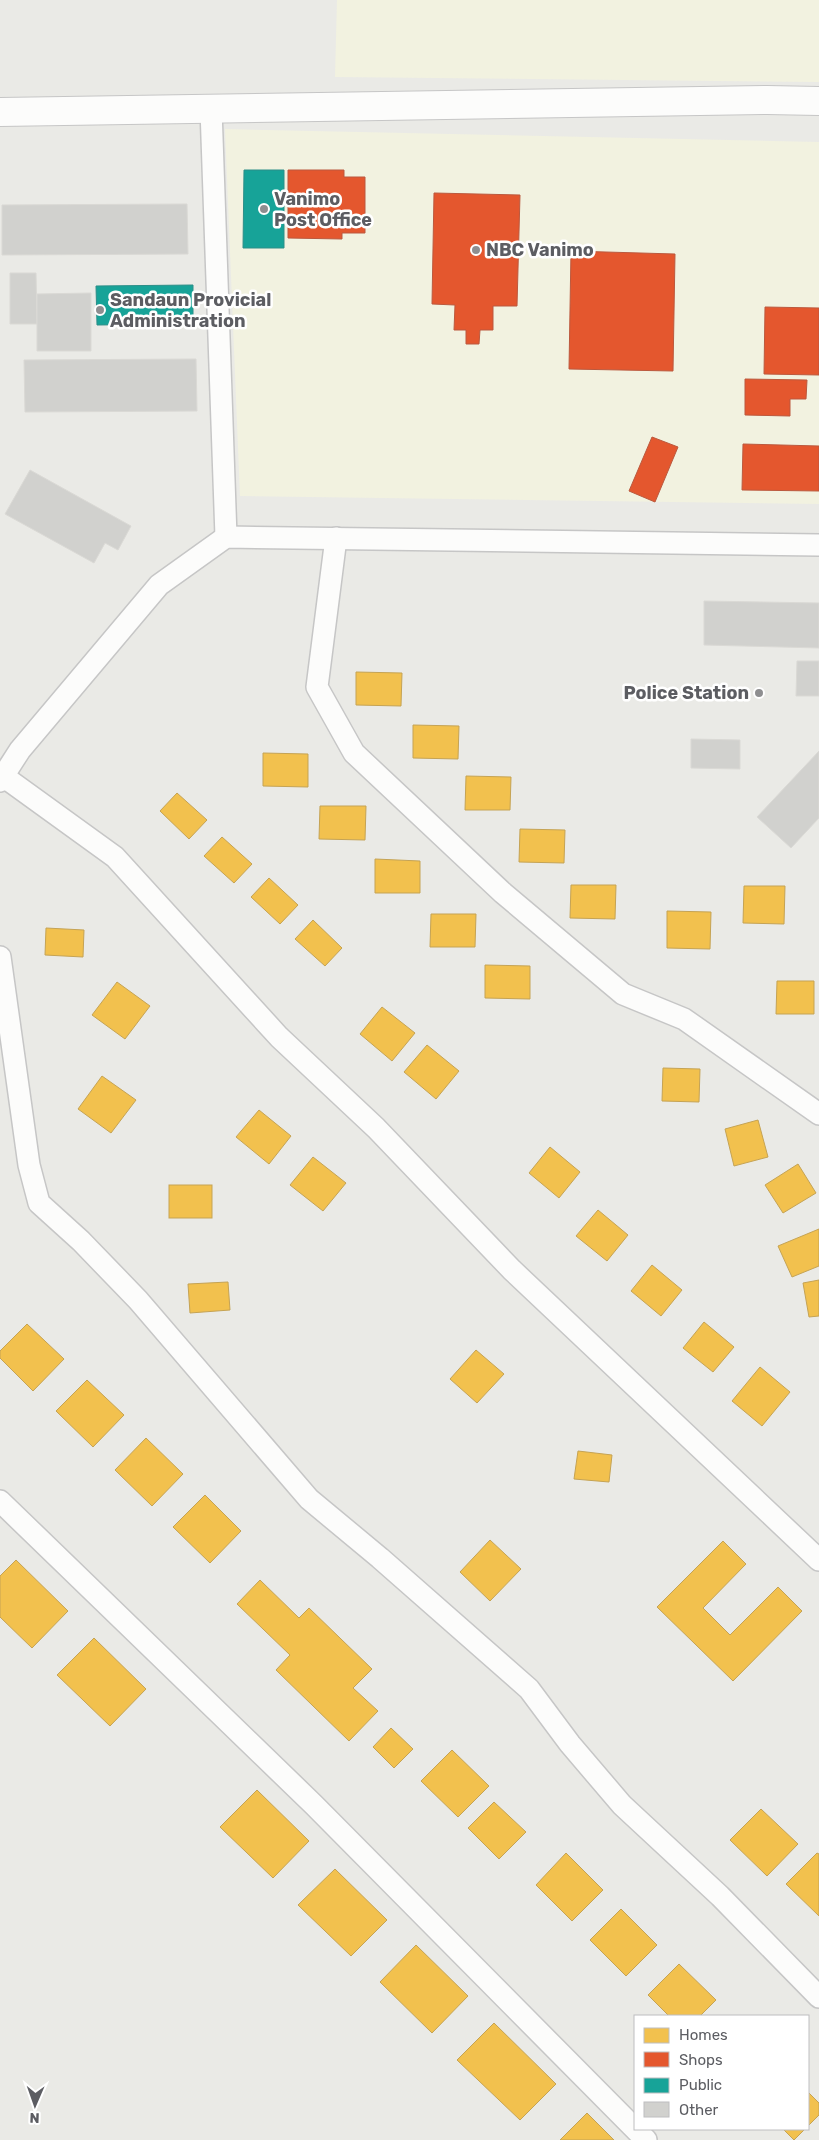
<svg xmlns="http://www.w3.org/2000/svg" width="819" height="2140" font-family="Rubik,sans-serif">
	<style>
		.commercial { fill: #f2f2e0 }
		.homes { fill: #f2c14e; stroke: #c5a354 }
		.shops { fill: #e4572e; stroke: #bb593e }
		.public { fill: #17a398; stroke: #2c8e88 }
		.building { fill: #d1d1ce; stroke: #dad9d5 }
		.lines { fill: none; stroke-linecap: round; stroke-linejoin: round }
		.minor-casing { stroke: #c6c6c6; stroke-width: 24 }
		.tertiary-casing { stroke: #c6c6c6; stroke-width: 30 }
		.minor { stroke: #fcfcfb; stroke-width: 21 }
		.tertiary { stroke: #fcfcfb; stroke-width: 28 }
		.poi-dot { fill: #8e8e90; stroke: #fff; stroke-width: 2 }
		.labels { text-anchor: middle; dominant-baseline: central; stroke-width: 5; stroke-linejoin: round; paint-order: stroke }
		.poi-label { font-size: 18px; font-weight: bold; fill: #5c5d62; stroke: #fff; text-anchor: start }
	</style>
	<rect width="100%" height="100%" fill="#eaeae6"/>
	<g class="commercial">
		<path d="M337,0H819V82L335,77Z"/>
		<path d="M225,129L819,142V504L240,496Z"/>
	</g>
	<g class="homes">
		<path d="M356,672L402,673L401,706L356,705Z"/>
		<path d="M413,725L459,726L458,759L413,758Z"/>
		<path d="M263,753L308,754V787L263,786Z"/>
		<path d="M466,776L511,777L510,810H465Z"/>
		<path d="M177,793L207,820L189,839L160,811Z"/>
		<path d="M320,806H366L365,840L319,839Z"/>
		<path d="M520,829L565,830L564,863L519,862Z"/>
		<path d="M222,837L252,864L234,883L204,856Z"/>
		<path d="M375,859L420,861V893H375Z"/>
		<path d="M269,878L298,905L280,924L251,897Z"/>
		<path d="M571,885H616L615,919L570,918Z"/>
		<path d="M744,886H785L784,924L743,923Z"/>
		<path d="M667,911L711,912L710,949L667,948Z"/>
		<path d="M431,914H476L475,947H430Z"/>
		<path d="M313,920L342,948L325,966L295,939Z"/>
		<path d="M46,928L84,930L83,957L45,955Z"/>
		<path d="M485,965L530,966V999L485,998Z"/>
		<path d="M777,981H814V1014H776Z"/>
		<path d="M117,982L150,1006L125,1039L92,1015Z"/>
		<path d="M382,1007L415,1033L392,1061L360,1034Z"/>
		<path d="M427,1045L459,1071L436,1099L404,1072Z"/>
		<path d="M663,1068L700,1069L699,1102L662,1101Z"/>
		<path d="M102,1076L136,1100L111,1133L78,1109Z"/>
		<path d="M259,1110L291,1136L269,1164L236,1137Z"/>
		<path d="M758,1120L768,1157L734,1166L725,1129Z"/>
		<path d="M550,1147L580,1172L559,1198L529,1173Z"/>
		<path d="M313,1157L346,1183L323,1211L290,1185Z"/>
		<path d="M798,1164L816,1193L783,1213L765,1185Z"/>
		<rect x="169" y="1185" width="43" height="33"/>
		<path d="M598,1210L628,1235L607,1261L576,1236Z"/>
		<path d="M819,1229V1266L792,1277L778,1246Z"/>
		<path d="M652,1265L682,1290L661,1316L631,1291Z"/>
		<path d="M819,1280V1316L809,1317L803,1283Z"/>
		<path d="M228,1282L230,1310L190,1313L188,1284Z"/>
		<path d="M704,1322L734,1347L713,1372L683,1348Z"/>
		<path d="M27,1324L64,1359L33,1391L0,1358V1351Z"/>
		<path d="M476,1350L504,1374L477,1403L450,1379Z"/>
		<path d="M760,1367L790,1392L762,1426L732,1401Z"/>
		<path d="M87,1380L124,1415L93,1447L56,1411Z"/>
		<path d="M146,1438L183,1474L152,1506L115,1470Z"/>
		<path d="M578,1451L612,1455L609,1482L574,1479Z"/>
		<path d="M205,1495L241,1531L210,1563L173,1527Z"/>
		<path d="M490,1540L521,1569L490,1601L460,1572Z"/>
		<path d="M723,1541L746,1564L703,1608L730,1635L778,1587L802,1611L733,1681L657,1607Z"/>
		<path d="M16,1560L68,1611L32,1648L0,1617V1576Z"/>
		<path d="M260,1580L299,1618L309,1608L372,1669L353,1688L378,1711L349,1741L276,1670L290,1655L237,1604Z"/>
		<path d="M94,1638L146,1689L110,1726L57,1675Z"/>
		<path d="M391,1728L413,1749L394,1768L373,1747Z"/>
		<path d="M452,1750L489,1786L458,1817L421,1781Z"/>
		<path d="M257,1790L309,1841L273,1878L220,1827Z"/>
		<path d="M494,1802L526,1832L499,1859L468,1828Z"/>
		<path d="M761,1809L798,1844L767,1876L730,1840Z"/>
		<path d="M566,1853L603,1890L572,1921L536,1885Z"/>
		<path d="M817,1853L819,1854V1916L786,1884Z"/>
		<path d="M335,1869L387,1920L351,1956L298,1905Z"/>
		<path d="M621,1909L657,1945L626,1976L590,1940Z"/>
		<path d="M416,1945L468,1996L432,2033L380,1982Z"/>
		<path d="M679,1964L716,2000L700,2016H669L648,1995Z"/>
		<path d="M494,2023L556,2084L520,2120L457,2060Z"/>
		<path d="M808,2092L819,2103V2115L808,2126Z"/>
		<path d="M587,2113L614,2140H560Z"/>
		<path d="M783,2129H805L794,2140Z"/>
	</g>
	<g class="shops">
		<path d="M288,170H344V177H365V233H342V239L288,238Z"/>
		<path d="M434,193L520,195L517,306H493V330H480L479,344H466V330H454L455,305L432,304Z"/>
		<path d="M571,251L675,254L673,371L569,369Z"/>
		<path d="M765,307L819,308V375L764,374Z"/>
		<path d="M745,379L807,380L806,399H790V416L745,415Z"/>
		<path d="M652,437L678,447L655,502L629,491Z"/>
		<path d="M743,444L819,446V491L742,490Z"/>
	</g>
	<g class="public">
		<path d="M244,170H284V248H243Z"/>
		<path d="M193,285V324L97,325L96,286Z"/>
	</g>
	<g class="building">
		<path d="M187,204L188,254L2,255V205Z"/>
		<path d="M10,273H36L37,324H10Z"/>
		<path d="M91,293V351H37V294Z"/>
		<path d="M196,359L197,411L25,412L24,360Z"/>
		<path d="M30,470L131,526L118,550L105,543L94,563L5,514Z"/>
		<path d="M704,601L819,603V648L704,645Z"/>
		<path d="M797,661H819V696H796Z"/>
		<path d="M691,739L740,740V769L691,768Z"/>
		<path d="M819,751V818L791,848L757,817Z"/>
	</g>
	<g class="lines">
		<g class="minor-casing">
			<g id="minor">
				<path d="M211,109L226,537"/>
				<path d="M336,538L317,687L354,753L503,893L623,994L684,1019L819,1114"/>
				<path d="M3,776L115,857L279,1037L376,1128L512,1270L819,1560"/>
				<path d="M0,781L20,750L159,585L226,537L819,545"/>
				<path d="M0,957L29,1165L39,1203L81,1241L138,1300L309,1499L380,1558L529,1689L570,1744L622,1805L720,1896L819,1997"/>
				<path d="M0,1501L314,1805L646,2140"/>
			</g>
		</g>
		<g class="tertiary-casing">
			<path id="tertiary" d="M0,112L767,100L819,101"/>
		</g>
		<use href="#minor" class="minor"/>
		<use href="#tertiary" class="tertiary"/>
	</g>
	<g class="poi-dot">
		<circle cx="264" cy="209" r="5"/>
		<circle cx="476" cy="250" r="5"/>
		<circle cx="100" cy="310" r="5"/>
		<circle cx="759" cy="693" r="5"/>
	</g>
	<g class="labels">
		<g class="poi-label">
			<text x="274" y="199">Vanimo<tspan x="274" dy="21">Post Office</tspan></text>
			<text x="486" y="250">NBC Vanimo</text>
			<text x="110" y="300">Sandaun Provicial<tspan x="110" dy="21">Administration</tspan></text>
			<text x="749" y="693" text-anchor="end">Police Station</text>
		</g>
	</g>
	<rect x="634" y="2015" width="175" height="115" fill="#ffffff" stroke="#bebec0"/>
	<rect x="644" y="2028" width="25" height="15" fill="#f2c14e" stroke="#bebec0"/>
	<text x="679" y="2040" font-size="15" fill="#5c5d62">Homes</text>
	<rect x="644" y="2052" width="25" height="15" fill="#e4572e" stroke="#bebec0"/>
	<text x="679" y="2065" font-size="15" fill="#5c5d62">Shops</text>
	<rect x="644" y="2078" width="25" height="15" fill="#17a398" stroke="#bebec0"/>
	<text x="679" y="2090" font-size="15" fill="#5c5d62">Public</text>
	<rect x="644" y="2102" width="25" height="15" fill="#d1d1ce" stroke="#bebec0"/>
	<text x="679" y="2115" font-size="15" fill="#5c5d62">Other</text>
	<g transform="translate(35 2105) rotate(182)" stroke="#ffffff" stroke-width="4" paint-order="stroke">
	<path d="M0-4L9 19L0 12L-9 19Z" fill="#5c5d62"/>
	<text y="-8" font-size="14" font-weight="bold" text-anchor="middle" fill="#5c5d62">N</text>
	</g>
</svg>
